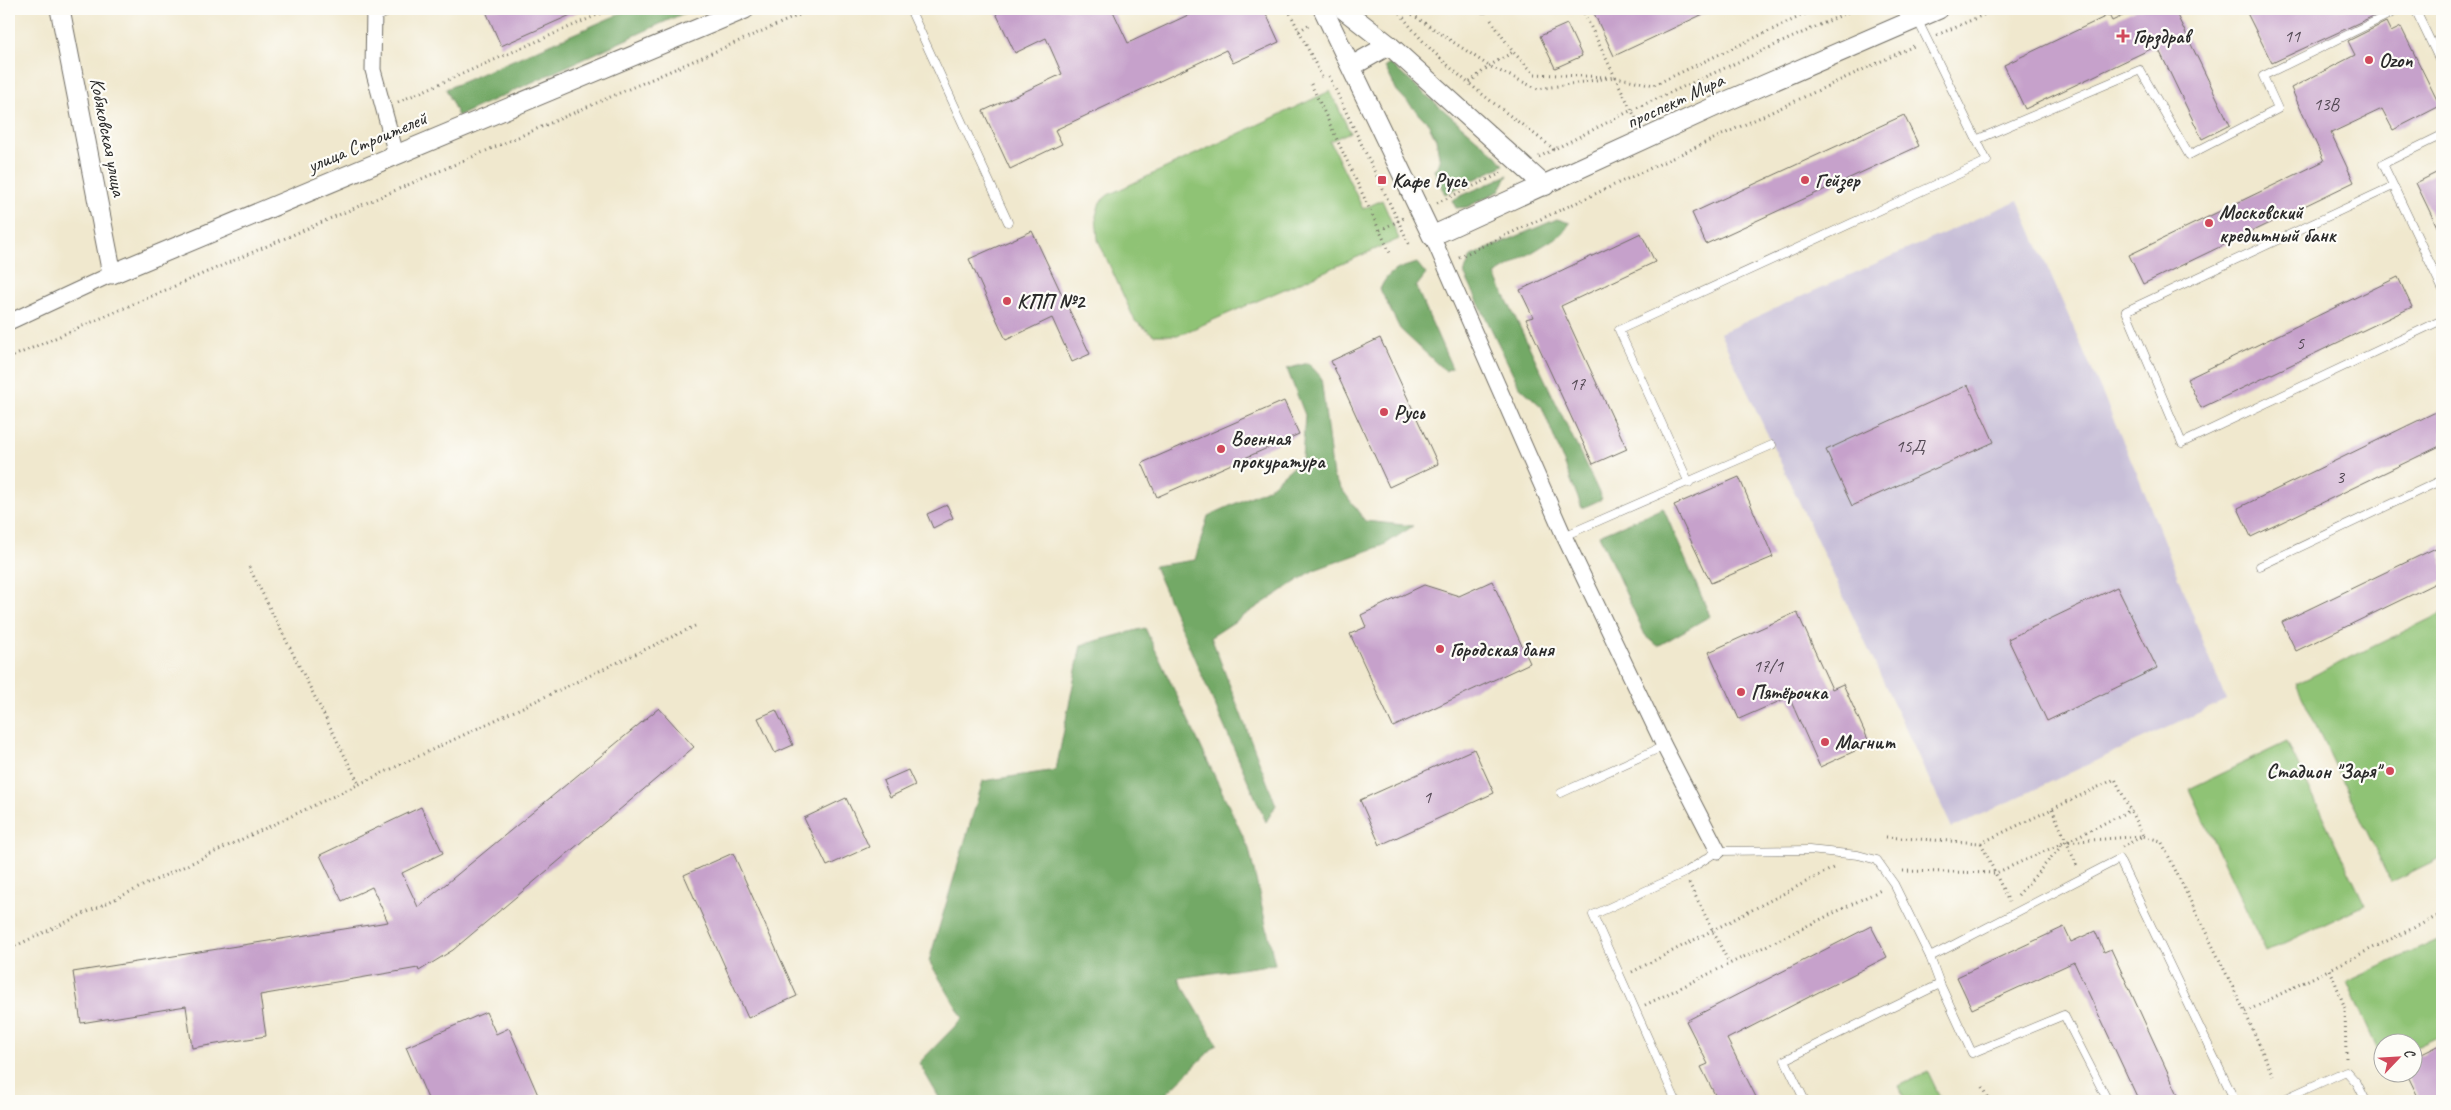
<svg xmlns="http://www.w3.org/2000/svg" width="2451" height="1110" font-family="Caveat,sans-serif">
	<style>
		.industrial { fill: #c8bfd8 }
		.green { fill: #8fc375; stroke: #5d7750 }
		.forest { fill: #73a966; stroke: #4f6a48 }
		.building { fill: #c6a1cb }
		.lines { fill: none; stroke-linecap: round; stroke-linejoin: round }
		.service-casing { stroke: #706d64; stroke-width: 9 }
		.minor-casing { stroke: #706d64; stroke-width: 17 }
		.tertiary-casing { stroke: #706d64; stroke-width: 21 }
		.path { stroke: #706d64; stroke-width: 3; stroke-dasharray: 1 4; stroke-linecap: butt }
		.service { stroke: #fff; stroke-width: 8 }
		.minor { stroke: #fff; stroke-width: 15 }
		.tertiary { stroke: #fff; stroke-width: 19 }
		.poi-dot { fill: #d1495b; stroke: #fdfcf7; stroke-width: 2 }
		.labels { text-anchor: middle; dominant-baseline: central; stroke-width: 4.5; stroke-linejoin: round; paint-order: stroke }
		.number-label { font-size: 18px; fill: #524853 }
		.poi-label { font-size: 20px; font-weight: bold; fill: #2b2b2b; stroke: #fdfcf7; text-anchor: start }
		.street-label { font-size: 20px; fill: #2b2b2b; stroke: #fdfcf7 }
	</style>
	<rect width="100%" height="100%" fill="#fdfcf7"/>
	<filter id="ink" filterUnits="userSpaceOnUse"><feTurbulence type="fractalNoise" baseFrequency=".02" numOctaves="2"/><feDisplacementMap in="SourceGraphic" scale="10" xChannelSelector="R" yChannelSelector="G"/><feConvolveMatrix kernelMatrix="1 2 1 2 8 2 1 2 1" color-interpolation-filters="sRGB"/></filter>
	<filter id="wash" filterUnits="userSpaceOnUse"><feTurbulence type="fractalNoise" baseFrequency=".0096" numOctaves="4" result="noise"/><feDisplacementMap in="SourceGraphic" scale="20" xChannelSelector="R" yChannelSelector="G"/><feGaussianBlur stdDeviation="1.12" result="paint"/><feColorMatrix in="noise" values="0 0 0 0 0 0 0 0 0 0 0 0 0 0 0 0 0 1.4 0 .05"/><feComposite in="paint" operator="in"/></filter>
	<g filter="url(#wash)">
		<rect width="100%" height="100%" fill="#f0e8ce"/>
		<path class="industrial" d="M2018,200L2139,478L2226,700L1952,828L1720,333Z"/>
		<g class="green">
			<path d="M1330,91L1350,132L1330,141L1363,209L1382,200L1399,239L1179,335H1154L1135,321L1098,240L1096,216L1100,202L1108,195Z"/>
			<path d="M2442,613V857L2391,882L2296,684Z"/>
			<path d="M2287,742L2365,905L2266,952L2189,789Z"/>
			<path d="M2442,938V1035L2414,1048V1042H2384L2383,1062L2347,982Z"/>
			<path d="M1928,1072L1942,1101H1906L1899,1086Z"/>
		</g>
		<g class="forest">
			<path d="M631,9H693L458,116L446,89Z"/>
			<path d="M1390,64L1497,156L1504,165L1445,194L1434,170L1440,162L1436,139L1428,123L1397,91L1385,67Z"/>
			<path d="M1508,175L1499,191L1467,207L1456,208L1452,200Z"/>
			<path d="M1557,219L1570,223L1562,234L1495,275L1602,499L1582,508L1542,407L1519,386L1464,273L1471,256Z"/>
			<path d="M1417,263L1426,274L1416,287L1452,368L1445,371L1400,329L1380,289C1389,270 1397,269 1417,263Z"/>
			<path d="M1308,363L1321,377L1333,477L1365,521L1413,526L1384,545L1314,570L1211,637L1276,805L1266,822L1154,566L1195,560L1208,516L1267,489L1302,459L1305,415L1287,369Z"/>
			<path d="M1663,508L1710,616L1658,646L1645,635L1599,535Z"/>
			<path d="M1145,628L1249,849L1275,964L1178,978L1217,1044L1159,1101H941L919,1063L963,1018L929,961L983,781L1056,770L1081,645Z"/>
		</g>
		<g id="blocks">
			<g class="building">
				<path d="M485,9H584L501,46Z"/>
				<path d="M994,9H1112L1128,43L1201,9H1264L1279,42L1233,63L1226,50L1055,130L1062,144L1010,169L983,111L1062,74L1046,38L1015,53Z"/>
				<path d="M1592,9H1714L1614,56Z"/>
				<path d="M2137,9H2174L2230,125L2202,139L2157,46L2025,109L2004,65L2109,15L2112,21Z"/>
				<path d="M2245,9H2380L2382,12L2272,63Z"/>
				<path d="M2386,22L2391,32L2401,27L2440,106L2393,130L2382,109L2331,133L2354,182L2143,284L2129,255L2324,161L2291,88L2355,55L2348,41Z"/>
				<path d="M1567,24L1582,56L1555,68L1540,36Z"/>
				<path d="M1904,115L1919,146L1706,244L1692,213Z"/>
				<path d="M2442,170V237L2416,183Z"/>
				<path d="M1032,231L1090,354L1072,362L1052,318L1006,340L969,259Z"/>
				<path d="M1641,233L1655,262L1561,306L1627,449L1593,464L1526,319L1533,317L1520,290Z"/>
				<path d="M2398,277L2412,307L2201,408L2187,379Z"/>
				<path d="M1380,338L1438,464L1389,487L1331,361Z"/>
				<path d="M1968,385L1994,442L1852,506L1826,450Z"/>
				<path d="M1284,401L1299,434L1157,497L1142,463Z"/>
				<path d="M2442,409V445L2251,537L2238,508Z"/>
				<path d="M1739,477L1773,557L1711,583L1674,505Z"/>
				<path d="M947,505L953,518L933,528L927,514Z"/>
				<path d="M2442,545V580L2296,651L2282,622Z"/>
				<path d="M1492,581L1530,663L1393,727L1350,634L1366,627L1361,615L1424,585L1459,596Z"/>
				<path d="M2117,587L2157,668L2047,721L2008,639Z"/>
				<path d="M1797,612L1832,689L1843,684L1870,744L1820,767L1789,697L1739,719L1709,652Z"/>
				<path d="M659,708L694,747L453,950L419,971L418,968L260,995L266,1036L192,1048L186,1006L81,1023L73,972L388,922L372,887L342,901L320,855L421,807L443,853L402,873L418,907Z"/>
				<path d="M776,710L793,745L775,753L758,718Z"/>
				<path d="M1474,749L1494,793L1380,845L1360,800Z"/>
				<path d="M908,770L915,785L890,797L883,781Z"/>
				<path d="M846,798L869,847L827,866L804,818Z"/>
				<path d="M733,853L797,996L748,1018L684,875Z"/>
				<path d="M1871,926L1887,957L1727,1039L1758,1101H1718L1701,1067L1708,1064L1686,1021Z"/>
				<path d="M2064,927L2071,942L2095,931L2104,952L2111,949L2181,1101H2139L2074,962L1972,1009L1957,977Z"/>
				<path d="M486,1012L496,1034L509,1028L538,1095L524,1101H429L406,1047Z"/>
				<path d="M2442,1044V1101H2420L2406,1072H2414V1058Z"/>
			</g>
		</g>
	</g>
	<g filter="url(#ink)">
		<use href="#blocks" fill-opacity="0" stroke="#706d64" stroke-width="1"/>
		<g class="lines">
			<g class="service-casing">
				<g id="service">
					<path d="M910,9L1008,222"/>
					<path d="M1483,9H1485"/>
					<path d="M2415,9L2442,65"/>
					<path d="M374,19L394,9"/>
					<path d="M2442,135L2383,164L2442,288"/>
					<path d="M1976,140L2140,70L2189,155L2278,109L2263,76L2400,9"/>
					<path d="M2393,186L2126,311L2182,443L2442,320"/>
					<path d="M1689,483L1619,330L1987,161L1917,19"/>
					<path d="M1564,536L1772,445"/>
					<path d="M2260,566L2442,480"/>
					<path d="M1561,793L1664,746"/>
					<path d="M1940,984L1972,1053L2064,1015L2108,1101"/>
					<path d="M1676,1101L1593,915L1684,873L1718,851L1809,850L1858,855L1877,860L1894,884L1930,957L2119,859L2235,1101"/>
					<path d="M1805,1101L1785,1060L1940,984L1930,957"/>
					<path d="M2280,1101L2346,1071L2357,1083L2366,1101"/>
				</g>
			</g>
			<g class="minor-casing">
				<g id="minor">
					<path d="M374,9L373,70L396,154"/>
					<path d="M1432,236L1564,536L1664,746L1718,851"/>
					<path d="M9,322L112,274"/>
				</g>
			</g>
			<g class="tertiary-casing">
				<g id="tertiary">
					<path d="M60,9L112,274L745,9"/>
					<path d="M1323,9L1432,236L1727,101L1939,9"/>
					<path d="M1343,9L1389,45L1545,186"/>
					<path d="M1352,66L1389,45"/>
				</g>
			</g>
			<g class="path">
				<path d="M1288,9L1323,79"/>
				<path d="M1398,9C1429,60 1507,112 1555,150"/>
				<path d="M1404,9L1489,66L1538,89L1615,77L1654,85L1816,9"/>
				<path d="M1582,9L1615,77"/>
				<path d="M1491,20L1513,52L1535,74L1607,77"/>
				<path d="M1299,31L1311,23"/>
				<path d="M1937,35L1997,9"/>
				<path d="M1329,76L1410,246"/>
				<path d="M1615,77L1638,123"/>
				<path d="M1470,82L1489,66L1513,52"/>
				<path d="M1696,82L1708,89"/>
				<path d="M1311,84L1391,255"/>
				<path d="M398,102L611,9"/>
				<path d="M1539,157L1632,110L1855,9"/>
				<path d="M1437,203L1504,172"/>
				<path d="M1380,230L1404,218"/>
				<path d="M1459,257L1916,45"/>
				<path d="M9,358L813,9"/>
				<path d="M249,567L359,784"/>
				<path d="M2052,809L2078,868"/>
				<path d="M1886,837L1981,843L2115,779L2143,836"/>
				<path d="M2068,841L2131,810"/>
				<path d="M1981,843L2009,902"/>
				<path d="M2122,847L2141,837"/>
				<path d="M1903,871L1996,873L2063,843"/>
				<path d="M1689,883L1729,963"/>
				<path d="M2018,895L2065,842L2143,836L2161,841L2245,1012"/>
				<path d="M11,948L695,626"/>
				<path d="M1632,972L1835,867"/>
				<path d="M1645,1005L1883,889"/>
				<path d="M2346,1058L2345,1008L2330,969L2442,914"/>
				<path d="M2273,1076L2245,1012L2330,969"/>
				<path d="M1983,1087L1990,1101"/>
			</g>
			<use href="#service" class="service"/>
			<use href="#minor" class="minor"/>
			<use href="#tertiary" class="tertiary"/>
		</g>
	</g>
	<g class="poi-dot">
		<path d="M2120.5 28.5h5v5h5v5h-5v5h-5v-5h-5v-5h5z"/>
		<circle cx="2369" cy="60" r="5"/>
		<rect x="1377" y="175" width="10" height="10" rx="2.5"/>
		<circle cx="1805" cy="180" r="5"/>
		<circle cx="2209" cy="223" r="5"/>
		<circle cx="1007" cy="301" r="5"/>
		<circle cx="1384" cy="412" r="5"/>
		<circle cx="1221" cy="449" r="5"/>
		<circle cx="1440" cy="649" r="5"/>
		<circle cx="1741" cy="692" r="5"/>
		<circle cx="1825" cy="742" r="5"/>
		<circle cx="2390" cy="771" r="5"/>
	</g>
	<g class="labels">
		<g class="number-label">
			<text x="2292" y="36">11</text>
			<text x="2326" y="104">13В</text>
			<text x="2300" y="343">5</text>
			<text x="1577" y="384">17</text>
			<text x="1910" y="446">15Д</text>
			<text x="2340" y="477">3</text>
			<text x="1768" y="666">17/1</text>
			<text x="1427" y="797">1</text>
		</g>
		<g class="poi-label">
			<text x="2133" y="36">Горздрав</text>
			<text x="2379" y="60">Ozon</text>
			<text x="1392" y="180">Кафе Русь</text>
			<text x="1815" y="180">Гейзер</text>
			<text x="2219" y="212">Московский<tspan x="2219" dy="23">кредитный банк</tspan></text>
			<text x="1017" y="301">КПП №2</text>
			<text x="1394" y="412">Русь</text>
			<text x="1231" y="438">Военная<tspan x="1231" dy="23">прокуратура</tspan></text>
			<text x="1450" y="649">Городская баня</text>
			<text x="1751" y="692">Пятёрочка</text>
			<text x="1835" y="742">Магнит</text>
			<text x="2380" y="771" text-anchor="end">Стадион "Заря"</text>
		</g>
		<g class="street-label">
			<text transform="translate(1675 101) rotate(-25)">проспект Мира</text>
			<text transform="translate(108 137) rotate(79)">Кобяковская улица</text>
			<text transform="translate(367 142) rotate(-23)">улица Строителей</text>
		</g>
	</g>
	<rect width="2451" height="1110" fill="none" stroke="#fdfcf7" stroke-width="30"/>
	<g transform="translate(2398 1058) rotate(65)"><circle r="24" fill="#fdfcf7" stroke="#a9a8a5"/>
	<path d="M0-4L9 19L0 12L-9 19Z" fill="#d1495b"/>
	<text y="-8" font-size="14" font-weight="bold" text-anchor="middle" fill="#2b2b2b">С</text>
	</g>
</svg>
